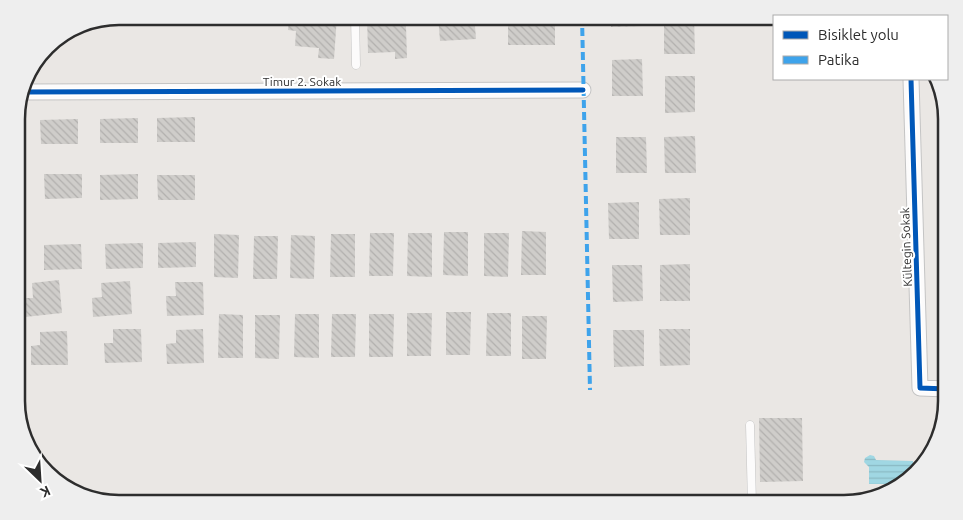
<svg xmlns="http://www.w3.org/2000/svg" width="963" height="520" font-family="Ubuntu,sans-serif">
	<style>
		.water { fill: url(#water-rules) }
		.building { fill: url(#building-back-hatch) }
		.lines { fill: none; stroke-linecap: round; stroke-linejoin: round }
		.lane-casing { stroke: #c4c4c4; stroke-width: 9 }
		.street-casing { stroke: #c4c4c4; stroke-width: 17 }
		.lane { stroke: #fcfbfb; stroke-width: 8 }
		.street { stroke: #fcfbfb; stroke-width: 15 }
		.quiet { stroke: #3ea3eb; stroke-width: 4; stroke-dasharray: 8 4; stroke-linecap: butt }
		.cycleway-casing { stroke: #fff; stroke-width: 8 }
		.cycleway { stroke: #0057b8; stroke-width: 5 }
		.labels { text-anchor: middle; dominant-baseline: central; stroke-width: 4; stroke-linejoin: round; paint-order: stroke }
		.street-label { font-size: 12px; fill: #2d2d2d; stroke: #fff }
		.rim { fill: none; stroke: #2d2d2d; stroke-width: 2.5 }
	</style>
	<defs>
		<pattern id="water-rules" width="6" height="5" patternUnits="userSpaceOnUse" patternTransform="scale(1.25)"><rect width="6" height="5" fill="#a0d7e3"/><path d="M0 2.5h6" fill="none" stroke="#8ab9c3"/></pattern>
		<pattern id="building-back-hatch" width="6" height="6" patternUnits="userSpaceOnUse" patternTransform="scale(1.25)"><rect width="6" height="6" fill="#cfcdca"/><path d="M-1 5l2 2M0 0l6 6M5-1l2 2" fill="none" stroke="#b2b0ae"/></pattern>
	</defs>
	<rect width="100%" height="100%" fill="#eae7e4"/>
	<path class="water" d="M870,455L874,456L876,460L913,461V473L903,484H869V467L864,462L865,458Z"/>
	<g class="building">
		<path d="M289,16H337L334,59L318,58L319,48L295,46L296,31L288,30Z"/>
		<path d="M367,16H399V26H406L407,58L395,59V52L368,53Z"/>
		<path d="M438,16H486V25L475,26L476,39L440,41Z"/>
		<path d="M499,16H555V45H508V24H499Z"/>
		<path d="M611,16H642V26L611,27Z"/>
		<path d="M694,17L695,54H664V18Z"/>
		<path d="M642,59L643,96H612V60Z"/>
		<path d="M665,76H695V112L665,113Z"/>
		<path d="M195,117V142H157V118Z"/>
		<rect x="17" y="118" width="8" height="25"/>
		<path d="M138,118V143H100V119Z"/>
		<path d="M78,119V144H41L40,120Z"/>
		<path d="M695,136L696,173H665L664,137Z"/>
		<path d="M616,137H646L647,173H616Z"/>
		<path d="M44,174H82V198L45,199Z"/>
		<path d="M138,174V199L100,200V175Z"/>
		<rect x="17" y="175" width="9" height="25"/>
		<path d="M157,175H195V200H158Z"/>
		<path d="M690,198V235H660L659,199Z"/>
		<path d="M639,202V239H609L608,203Z"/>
		<path d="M522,231L546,232V275H521Z"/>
		<path d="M444,232H468V276L443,275Z"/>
		<path d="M370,233H394L393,276H369Z"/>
		<path d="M408,233H432V277L407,276Z"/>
		<path d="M484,233H509L508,277L484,276Z"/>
		<path d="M214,234L239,235L238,278L214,277Z"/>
		<path d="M331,234H355V277H330Z"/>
		<path d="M291,235L315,236L314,279L290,278Z"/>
		<path d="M254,236H278L277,279H253Z"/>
		<path d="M196,242V267L158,268V243Z"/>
		<path d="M143,243V268L106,269L105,244Z"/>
		<rect x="17" y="244" width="8" height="25"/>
		<path d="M81,244L82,269L44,270V245Z"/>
		<path d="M690,264V301H660V265Z"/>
		<path d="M612,265H642L643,301L613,302Z"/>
		<path d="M59,280L62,313L25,317L23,298H33L32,283Z"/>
		<path d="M130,281L132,314L93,317L92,298L102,297L101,283Z"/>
		<path d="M175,282H203L204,315L167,316L166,296H176Z"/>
		<path d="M446,312H471L470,355H446Z"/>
		<path d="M407,313H432L431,356H407Z"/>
		<path d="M487,313H511V356H486Z"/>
		<path d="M219,314L243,315V358H218Z"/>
		<path d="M295,314H319V358L294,357Z"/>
		<path d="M332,314H356L355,357H331Z"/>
		<path d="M369,314H394L393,357H369Z"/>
		<path d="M255,315H280L279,359L255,358Z"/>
		<path d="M522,316H547L546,359H522Z"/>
		<path d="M113,329H141L142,362L105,363L104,343H113Z"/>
		<path d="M203,329L204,363L167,364L166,344L176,343V330Z"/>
		<path d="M659,329H690V365L660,366Z"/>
		<path d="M613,330H644V366L614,367Z"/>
		<path d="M67,331L68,365H31V346L40,345V332Z"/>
		<path d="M759,418H802L803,481L760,482Z"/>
	</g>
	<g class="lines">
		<g class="lane-casing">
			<g id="lane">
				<path d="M355,16L356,65"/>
				<path d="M750,425L752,504"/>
			</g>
		</g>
		<g class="street-casing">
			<g id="street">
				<path d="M911,79L920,388L947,389"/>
				<path d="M22,92L583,90"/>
			</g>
		</g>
		<use href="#lane" class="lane"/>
		<use href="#street" class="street"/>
		<path class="quiet" d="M582,16L590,390"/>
		<g class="cycleway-casing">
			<g id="cycleway">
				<path d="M911,79L920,388L947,389"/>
				<path d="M22,92L583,90"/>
			</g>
		</g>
		<use href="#cycleway" class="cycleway"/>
	</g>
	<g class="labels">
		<g class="street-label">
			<text x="302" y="81">Timur 2. Sokak</text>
			<text transform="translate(906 247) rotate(-92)">Kültegin Sokak</text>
		</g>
	</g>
	<path d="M0 0H963V520H0ZM119 25H844A94 94 0 0 1 938 119V401A94 94 0 0 1 844 495H119A94 94 0 0 1 25 401V119A94 94 0 0 1 119 25Z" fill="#eee" fill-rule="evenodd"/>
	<path class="rim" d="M119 25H844A94 94 0 0 1 938 119V401A94 94 0 0 1 844 495H119A94 94 0 0 1 25 401V119A94 94 0 0 1 119 25Z"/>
	<rect x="773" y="15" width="175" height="65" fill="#ffffff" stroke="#ababab"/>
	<rect x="783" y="31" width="25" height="8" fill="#0057b8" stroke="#ababab"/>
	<text x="818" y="40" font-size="15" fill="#2d2d2d">Bisiklet yolu</text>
	<rect x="783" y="56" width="25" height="8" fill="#3ea3eb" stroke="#ababab"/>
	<text x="818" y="65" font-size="15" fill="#2d2d2d">Patika</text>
	<g transform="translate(40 480) rotate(155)" stroke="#ffffff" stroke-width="4" paint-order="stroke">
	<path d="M0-4L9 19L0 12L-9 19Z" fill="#2d2d2d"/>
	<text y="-8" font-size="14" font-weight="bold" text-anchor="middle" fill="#2d2d2d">K</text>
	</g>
</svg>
